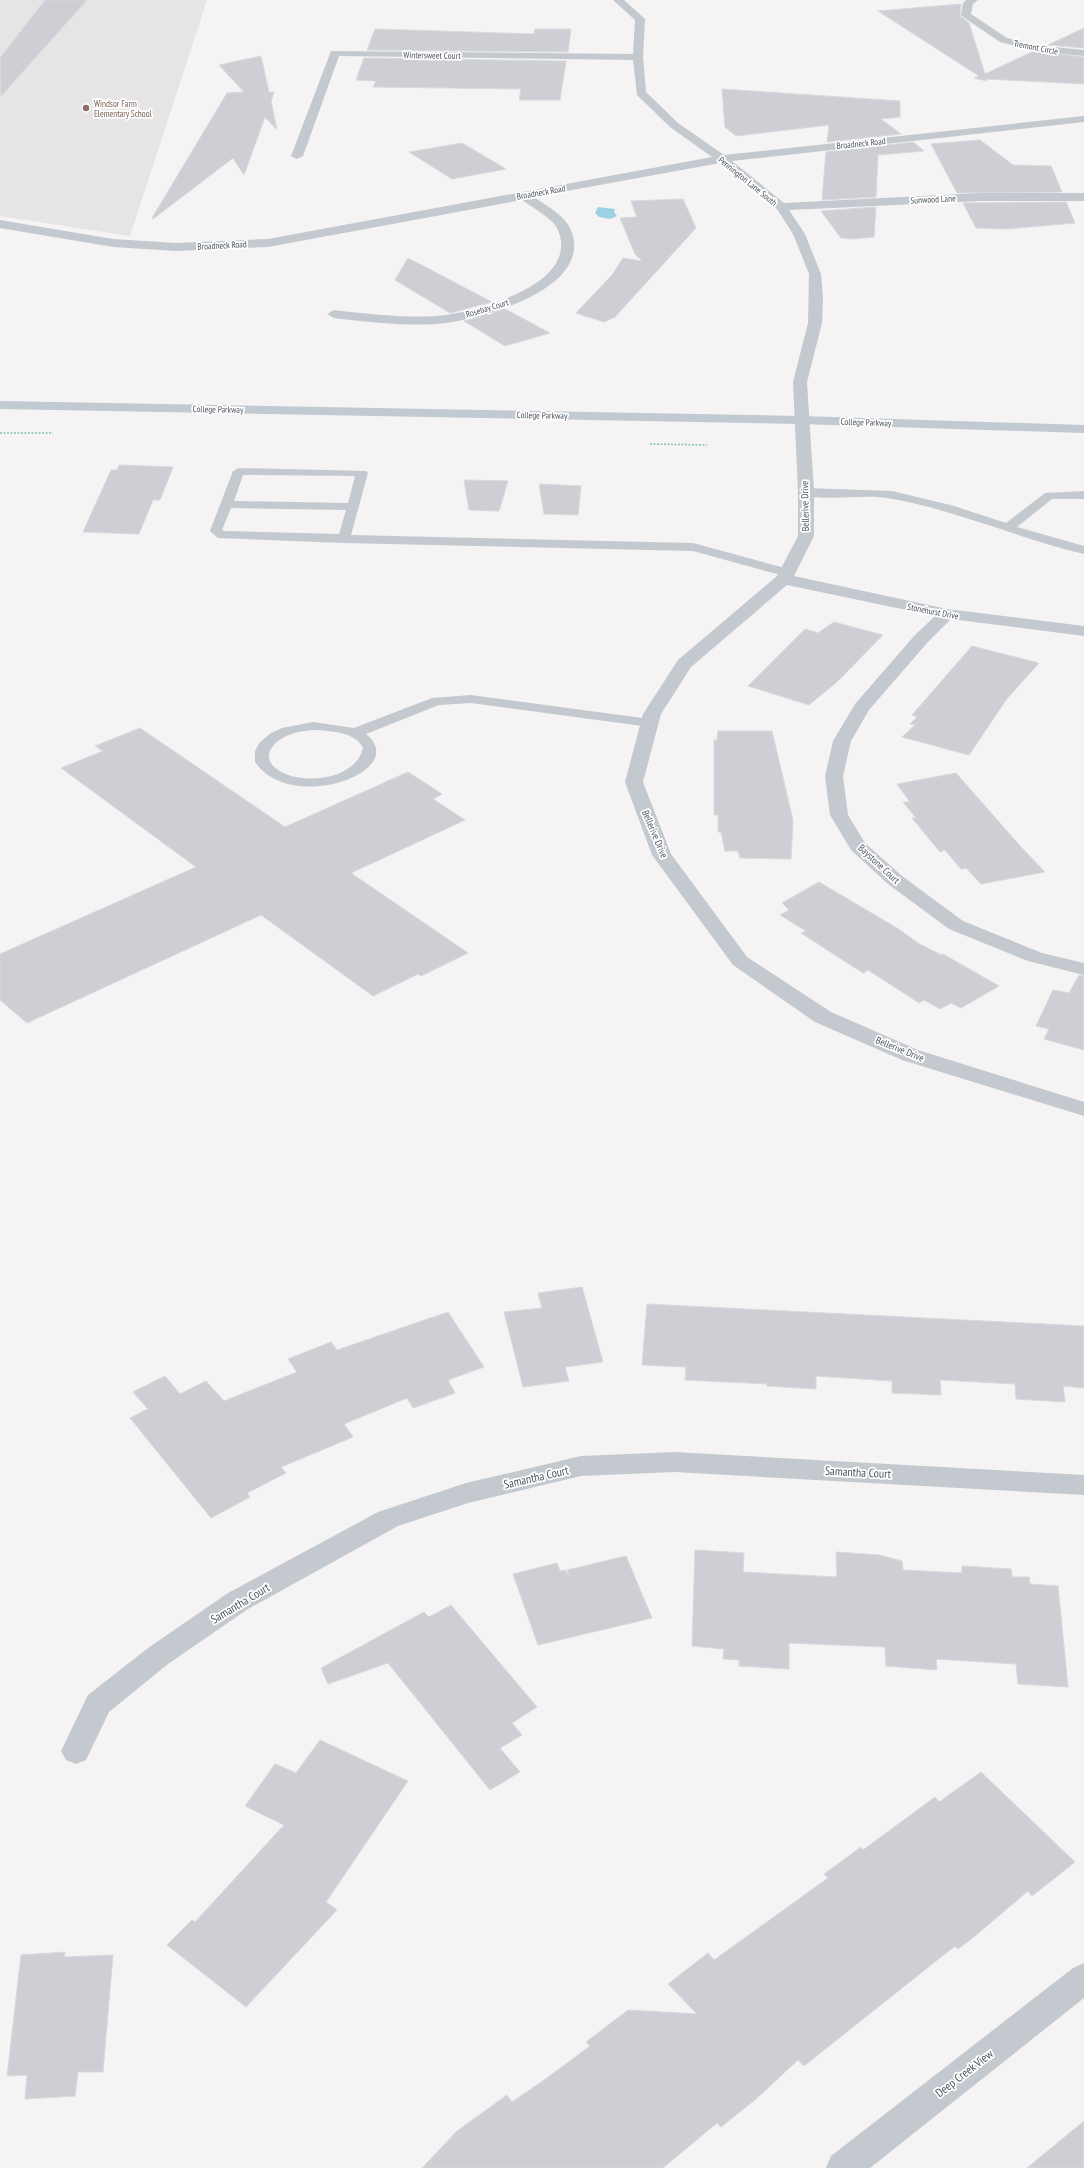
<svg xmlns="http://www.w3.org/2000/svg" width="1084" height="2168" font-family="'PT Sans Narrow',sans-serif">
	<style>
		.education { fill: #e6e4e4 }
		.water { fill: #9bd2e3 }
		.building { fill: #cdcfd4; stroke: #d8d9dd }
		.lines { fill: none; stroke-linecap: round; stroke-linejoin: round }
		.path { stroke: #84c6a7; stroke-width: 1.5; stroke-dasharray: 2 1.5; stroke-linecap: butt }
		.service { fill: #c3c9cf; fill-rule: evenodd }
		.minor { fill: #c3c9cf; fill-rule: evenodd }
		.secondary { fill: #c1c9d1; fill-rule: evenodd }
		.education-dot { fill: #8d6e63; stroke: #fff; stroke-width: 1.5 }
		.labels { text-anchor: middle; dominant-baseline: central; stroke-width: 3.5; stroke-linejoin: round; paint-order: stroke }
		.far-street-label { font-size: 9px; fill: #4c555e; stroke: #fff }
		.far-education-label { font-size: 9px; fill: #785e54; stroke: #fff; text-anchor: start }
		.street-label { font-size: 10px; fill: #4c555e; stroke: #fff }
		.near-street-label { font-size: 12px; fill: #4c555e; stroke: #fff }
	</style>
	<rect width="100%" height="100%" fill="#f5f3f3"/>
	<path class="education" d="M0,0H207L130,236L0,216Z"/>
	<path class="water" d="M598,207L615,209L614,212L617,216L610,219L599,217L595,213Z"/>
	<g class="building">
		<path d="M45,0H87L1,96L0,58Z"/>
		<path d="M961,4L960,16L969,23L985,74L1034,51L1084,57V84L986,79L987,81L974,78L979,76L878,11Z"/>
		<path d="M1084,28V48L1048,45Z"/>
		<path d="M375,29L534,34L535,29H571L568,52L367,50Z"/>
		<path d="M261,56L269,92H274L271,101L277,130L265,117L244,175L233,158L153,219L152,218L227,93L244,92L219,65Z"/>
		<path d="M364,58L566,61L560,100H519L521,89L373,87L376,81L356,80Z"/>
		<path d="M722,89L900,101V117L881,119L901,134L827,142L829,125L736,136L725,127Z"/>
		<path d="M980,140L1013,165L1051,166L1062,192L957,193L931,144Z"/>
		<path d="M913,142L924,151L878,155L876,197L822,200L826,152Z"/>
		<path d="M462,143L506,169L452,179L409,152Z"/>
		<path d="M683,199L696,228L615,317L604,322L576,313L612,275L623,258L642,261L635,254L620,218L637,217L631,201Z"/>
		<path d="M1066,202L1075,223L1007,229L976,228L963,203Z"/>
		<path d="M876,207L874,237L853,239L841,238L821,211Z"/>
		<path d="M408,258L492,302L450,313L395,280Z"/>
		<path d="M505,309L550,333L505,346L464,321Z"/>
		<path d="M119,465L173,467L160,500H153L139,534L83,532L111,470H117Z"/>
		<path d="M464,480L508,481L499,511L469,510Z"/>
		<path d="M539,484L581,486L578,515L544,514Z"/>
		<path d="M834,622L883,635L837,682L809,705L748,686L805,629L818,633Z"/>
		<path d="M972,646L1039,663L1006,700L969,755L902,737L915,725L910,724L917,717L912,715Z"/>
		<path d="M140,728L285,827L408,772L442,794L433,799L465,820L351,873L468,953L421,976L418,974L373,996L261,915L27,1023L0,1000V954L196,867L61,768L103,751L95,746Z"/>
		<path d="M718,731H772L793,820L791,859L740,858L738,851H725L721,832H718V815H714V740H717Z"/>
		<path d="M956,773L1021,847L1045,872L981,884L966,868L961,869L945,850L940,852L912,818H916L903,802H910L897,784Z"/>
		<path d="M819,882L897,928L918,943L941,955L943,954L999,986L961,1008L951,1003L940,1009L924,1000L919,1003L868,970L863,973L801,933L806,931L780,915L789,910L782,903Z"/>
		<path d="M1079,975L1084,976V1050L1044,1039L1049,1029L1036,1026L1053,990L1069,993Z"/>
		<path d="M582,1287L603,1362L565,1367L569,1381L523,1387L504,1312L542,1308L538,1293Z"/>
		<path d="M647,1304L1084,1326V1388L1063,1386L1065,1402L1016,1399L1015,1384L940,1380L941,1395L892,1393V1381L816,1376V1389L767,1386V1384L685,1380L686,1367L642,1365Z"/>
		<path d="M448,1312L484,1367L448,1380L455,1393L413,1408L407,1398L344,1424L353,1437L281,1467L286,1473L247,1493L250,1497L211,1518L130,1418L148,1409L133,1392L165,1376L180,1394L206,1381L224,1401L297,1372L288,1359L331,1342L337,1350Z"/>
		<path d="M695,1550L744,1553L743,1572L837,1577L836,1552L879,1555L902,1561L903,1570L962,1573V1566L1011,1569L1012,1577H1029L1030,1584L1058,1586L1068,1687L1018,1684L1016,1664L936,1659L937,1670L886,1666L885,1647L789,1643V1669L739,1666V1660L723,1659L724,1649L692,1646Z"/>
		<path d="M626,1556L652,1618L538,1645L513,1574L557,1563L560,1571L565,1570L569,1577L567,1570Z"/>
		<path d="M451,1605L537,1707L512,1723L522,1735L500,1748L520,1772L490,1790L388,1663L328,1684L321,1668L424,1612L429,1617Z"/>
		<path d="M320,1740L408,1781L326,1902L337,1910L246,2007L167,1945L192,1920L195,1922L284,1825L245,1806L275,1764L296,1773Z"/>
		<path d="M981,1772L1075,1862L1032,1896L1028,1891L975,1936L958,1949L955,1946L804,2066L798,2060L756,2099L721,2127L717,2123L663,2168H422L457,2131L507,2095L512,2102L547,2078L590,2046L586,2042L628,2010L697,2014L668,1984L708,1953L714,1960L828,1878L824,1874L861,1847L863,1850L935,1797L939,1802Z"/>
		<path d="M65,1952L64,1957L113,1955L103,2072H78L75,2096L25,2099L27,2075L7,2076L21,1955Z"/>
		<path d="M1084,2121V2168H1027Z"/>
	</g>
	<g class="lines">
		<g class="path">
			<path d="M0,433H53"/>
			<path d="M650,444L707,445"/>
		</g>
		<g class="service">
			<path d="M239,468L366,471L368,473L351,535L693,543L792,570L794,573L788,577L693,551L344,543L218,538L210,531L233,471ZM243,475L355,476L348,503L234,501ZM231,508L346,510L339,534L225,531L222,530Z"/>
			<path d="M806,488L892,491L954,506L1006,523L1045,493L1084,491V499H1052L1017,527L1084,546V554C1020,539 959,511 893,499C864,493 831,502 802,495L800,492Z"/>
			<path d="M471,695L650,719L657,723L650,727L471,703L439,705L366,734C412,771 291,815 255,762V751L260,742L271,733L282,728L313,722L354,728L432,698ZM313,730C329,731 355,731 363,748C356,780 302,786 278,770C258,757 275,739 292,734C298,731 306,731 313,730Z"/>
		</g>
		<g class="minor">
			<path d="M613,0H624L645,19L643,57L646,92L678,123L724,155L1084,116V122L732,161L784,203L981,193H1084V201H981L789,210L805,234L821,274L823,298L822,323L807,382L814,492V536L794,576L947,609L1084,626V636L951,619L927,643L869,710L851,741L843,776L848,815L865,843L902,876L963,921L1042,953L1084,963V975L1028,961L949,929L888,884L851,850L830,815L825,776L833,741L855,704L915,635L935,616L787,585L691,667L661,714L643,782L671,854L747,957L831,1012L918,1050L1084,1102V1116L902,1060L815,1022L733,965L652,855L625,782L643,714L678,660L777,576L798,536V492L793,382L808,323L809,274L793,234L777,209L720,163L534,197C545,205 562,214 569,226C601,288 477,321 437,324C403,326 368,322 334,318L327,314L334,310C368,314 403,318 437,316C474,313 584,284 557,228C553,219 530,206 522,200L268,247L176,251L113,247L0,228V220L113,239L176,243L268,239L712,157L670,127L637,95L633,60L339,56L303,156L297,159L291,156L331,51L633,54L635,20Z"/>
			<path d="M966,0H978L973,4L971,14L1007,38L1043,46L1084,50V56L1043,52L1000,42L963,17L961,15L963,3Z"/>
			<path d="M675,1452L1084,1475V1495L675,1472L581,1476L468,1503L398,1526L248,1609L168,1664L109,1712L86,1760L76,1764L66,1760L61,1751L88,1695L148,1648L228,1593L378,1512L466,1483L581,1456Z"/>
			<path d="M1084,1963V1998L870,2168H826L831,2156L1073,1968Z"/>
		</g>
		<path class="secondary" d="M0,401L800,416L1084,425V433L800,424L0,409Z"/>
	</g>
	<circle class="education-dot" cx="86" cy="108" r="4"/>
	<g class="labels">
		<g class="far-street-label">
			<text transform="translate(1036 47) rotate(11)">Tremont Circle</text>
			<text transform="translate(432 55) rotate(1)">Wintersweet Court</text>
			<text transform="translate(861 143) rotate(-6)">Broadneck Road</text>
			<text transform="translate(748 181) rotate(39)">Pennington Lane South</text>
			<text transform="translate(541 192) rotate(-10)">Broadneck Road</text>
			<text transform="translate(933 199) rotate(-3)">Sunwood Lane</text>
			<text transform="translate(222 245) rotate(-3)">Broadneck Road</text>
			<text transform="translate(487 308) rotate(-17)">Rosebay Court</text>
			<text transform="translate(218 409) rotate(1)">College Parkway</text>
			<text transform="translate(542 415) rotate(1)">College Parkway</text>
			<text transform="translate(866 422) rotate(2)">College Parkway</text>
			<text transform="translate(933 611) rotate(11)">Stonehurst Drive</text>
		</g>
		<g class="far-education-label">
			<text x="94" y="103">Windsor Farm<tspan x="94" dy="10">Elementary School</tspan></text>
		</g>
		<g class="street-label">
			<text transform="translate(805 506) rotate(-91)">Bellerive Drive</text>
			<text transform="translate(655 834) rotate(67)">Bellerive Drive</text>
			<text transform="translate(879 864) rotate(43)">Baystone Court</text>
			<text transform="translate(900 1049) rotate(22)">Bellerive Drive</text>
		</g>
		<g class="near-street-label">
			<text transform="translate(858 1472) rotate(3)">Samantha Court</text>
			<text transform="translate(536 1477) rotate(-13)">Samantha Court</text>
			<text transform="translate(240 1603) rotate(-31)">Samantha Court</text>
			<text transform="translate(964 2073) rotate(-38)">Deep Creek View</text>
		</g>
	</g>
</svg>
